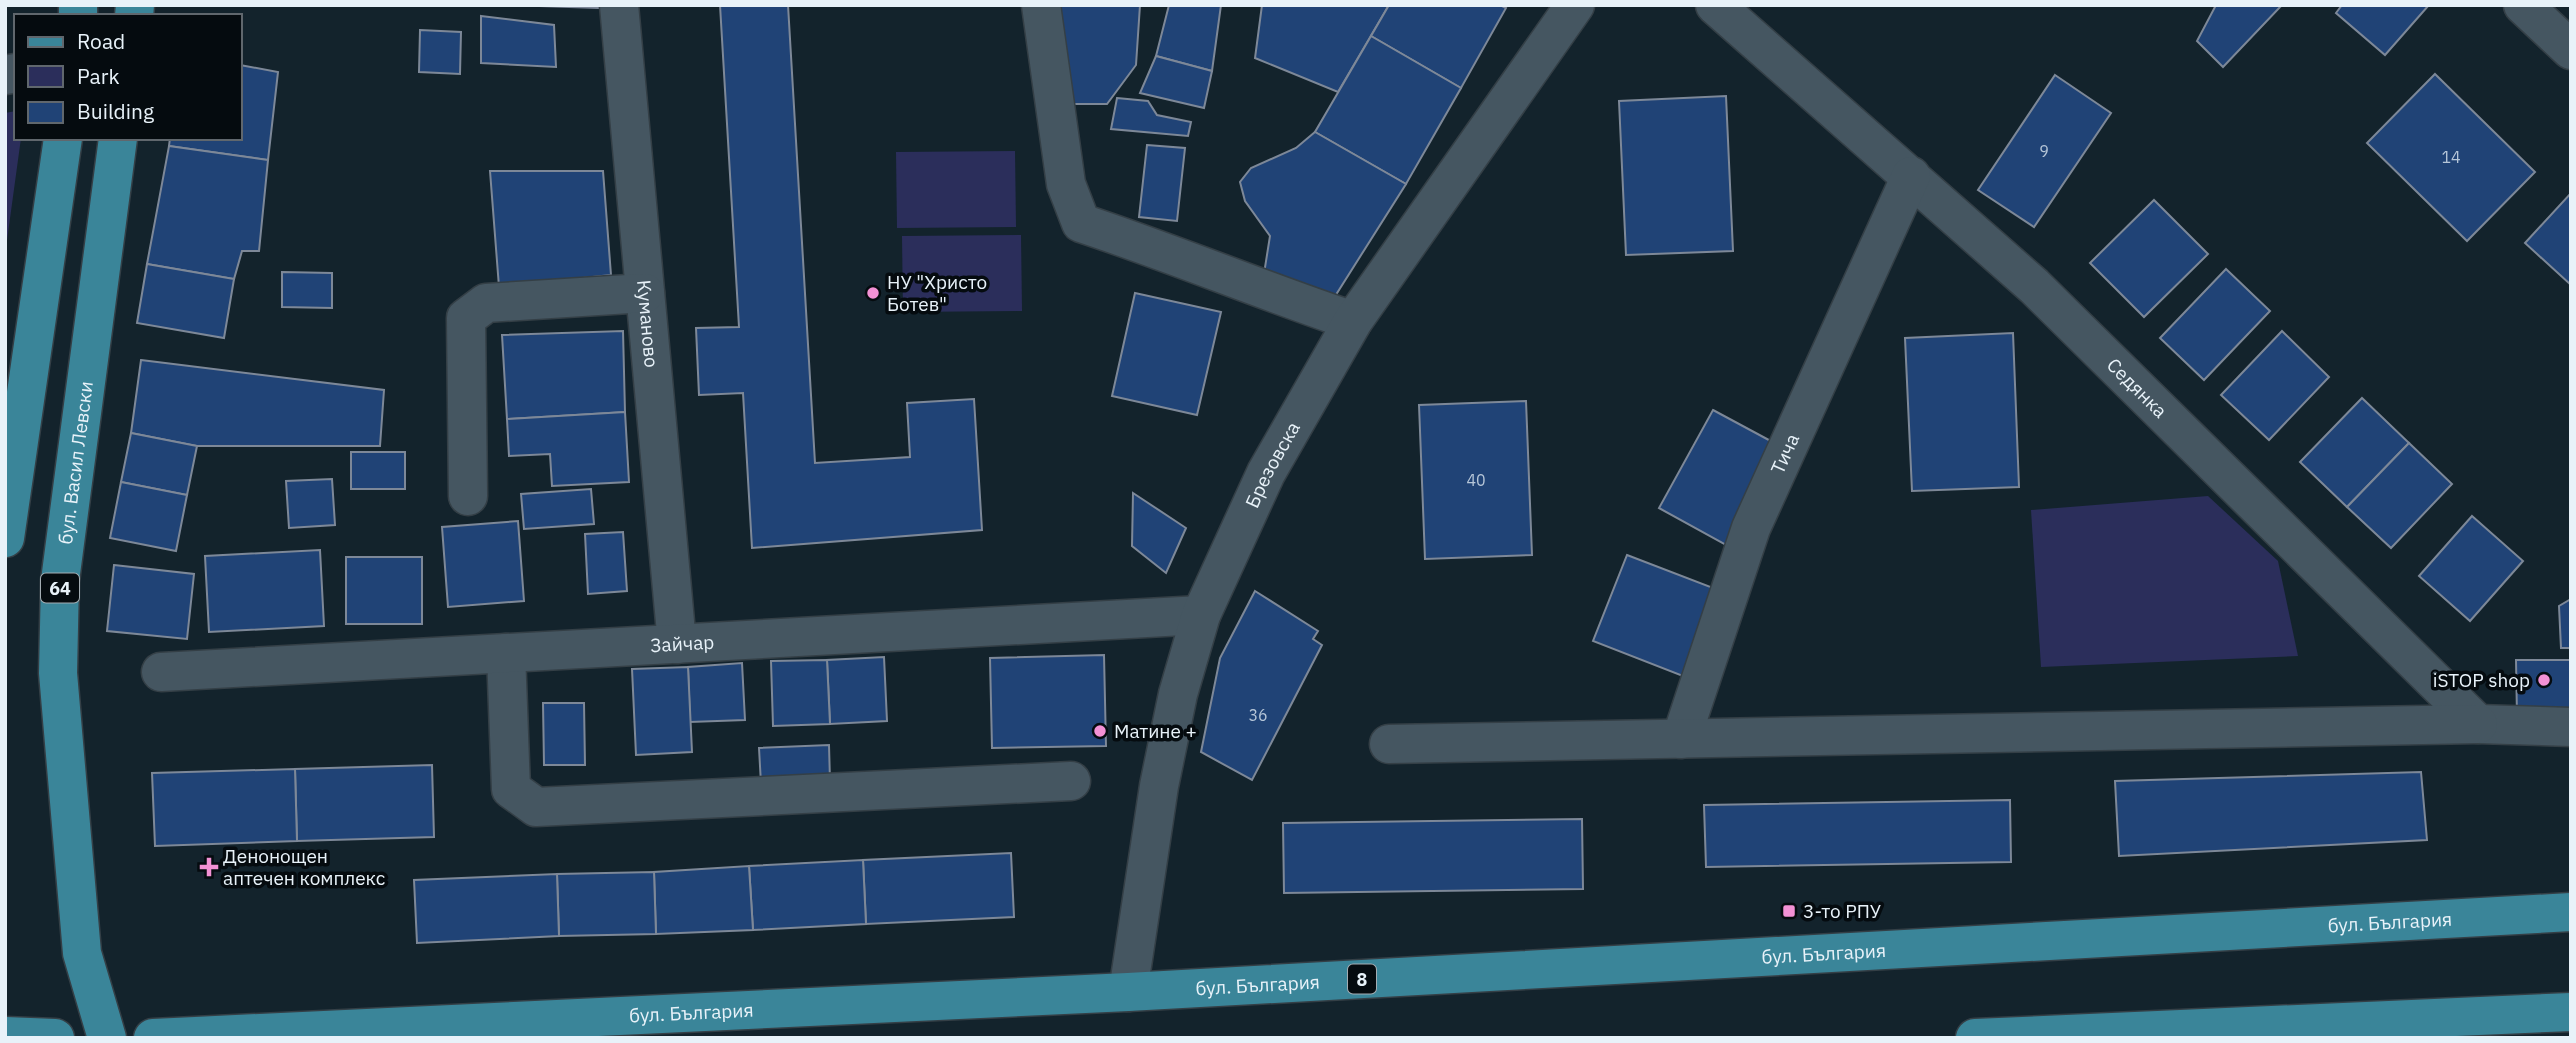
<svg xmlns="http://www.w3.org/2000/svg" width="2576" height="1043" font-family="'IBM Plex Sans',sans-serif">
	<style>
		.green { fill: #2b2e5b }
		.building { fill: #204376; stroke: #7d8898; stroke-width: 2 }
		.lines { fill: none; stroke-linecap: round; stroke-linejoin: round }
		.minor-casing { stroke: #343f46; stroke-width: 41 }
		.major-casing { stroke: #343f46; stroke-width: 41 }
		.minor { stroke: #455661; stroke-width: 38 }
		.major { stroke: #3a8599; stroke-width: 38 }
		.poi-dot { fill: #f391d5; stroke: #050b0f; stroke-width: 2.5 }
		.labels { text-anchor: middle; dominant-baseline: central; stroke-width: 7; stroke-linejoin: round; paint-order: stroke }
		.number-label { font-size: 16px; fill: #b6c6d8 }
		.shield { fill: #050b0f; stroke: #a4adb3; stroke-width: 2 }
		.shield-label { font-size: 18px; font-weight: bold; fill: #e8f2f9 }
		.poi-label { font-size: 19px; fill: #e8f2f9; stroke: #050b0f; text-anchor: start }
		.street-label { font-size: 19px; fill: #e8f2f9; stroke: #050b0f }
	</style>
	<rect width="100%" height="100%" fill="#13232c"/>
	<g class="green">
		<path d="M16,111V138H21L5,255V113Z"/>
		<path d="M1015,151L1016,227L897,228L896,152Z"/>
		<path d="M1021,235L1022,311L903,312L902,236Z"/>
		<path d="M2208,496L2278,561L2298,656L2041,667L2031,510Z"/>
	</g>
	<g class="building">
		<path d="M509,5H598V8Z"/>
		<path d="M720,5H788L815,463L910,457L907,403L974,399L982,530L752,548L743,393L699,395L696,328L739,327Z"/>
		<path d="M1057,5H1140L1136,65L1107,104H1068Z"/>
		<path d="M1169,5H1221L1212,71L1156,56Z"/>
		<path d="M1262,5H1389L1338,92L1255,58Z"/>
		<path d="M1389,5H1500L1506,8L1461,88L1371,36Z"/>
		<path d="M2216,5H2282L2223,67L2197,41Z"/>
		<path d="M2342,5H2429L2385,55L2336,13Z"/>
		<path d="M481,16L554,25L556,67L481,63Z"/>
		<path d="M420,30L461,32L460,74L419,72Z"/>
		<path d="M1371,36L1461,88L1406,184L1315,132Z"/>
		<path d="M1156,56L1212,71L1204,108L1140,93Z"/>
		<path d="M240,65L278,72L268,160L169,146L170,138H240Z"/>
		<path d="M2435,74L2535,172L2467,241L2367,143Z"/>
		<path d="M2055,75L2111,113L2034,227L1978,190Z"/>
		<path d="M1726,96L1733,251L1626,255L1619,101Z"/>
		<path d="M1117,98L1148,101L1157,115L1191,122L1188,136L1111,129Z"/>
		<path d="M1315,132L1406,184L1332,301L1263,280L1270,236L1245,201L1240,182L1251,168L1296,148Z"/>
		<path d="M1147,145L1185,148L1177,221L1139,217Z"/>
		<path d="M169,146L268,160L259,251H242L234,279L147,264Z"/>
		<path d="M490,171H603L611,275L499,287Z"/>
		<path d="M2571,193V285L2525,243Z"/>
		<path d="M2154,200L2208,254L2144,317L2090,263Z"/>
		<path d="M147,264L234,279L224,338L137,323Z"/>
		<path d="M2226,269L2270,311L2204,380L2160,338Z"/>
		<path d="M282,272L332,273V308L282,307Z"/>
		<path d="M1135,293L1221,312L1197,415L1112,396Z"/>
		<path d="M623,331L625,412L507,419L502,335Z"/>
		<path d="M2282,331L2329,377L2269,440L2221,395Z"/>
		<path d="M2013,333L2019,487L1912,491L1905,338Z"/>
		<path d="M141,360L384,390L380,446H197L131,433Z"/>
		<path d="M2362,398L2409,443L2347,507L2300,462Z"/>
		<path d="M1526,401L1532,555L1425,559L1419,405Z"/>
		<path d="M1713,410L1780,446L1726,545L1659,508Z"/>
		<path d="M625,412L629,482L552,486L550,454L509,456L507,419Z"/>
		<path d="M131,433L197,446L187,495L121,482Z"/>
		<path d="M2409,443L2452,484L2391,548L2347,507Z"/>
		<rect x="351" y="452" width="54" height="37"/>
		<path d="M332,479L335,525L289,528L286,481Z"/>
		<path d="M121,482L187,495L176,551L110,538Z"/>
		<path d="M591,489L594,524L524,529L521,494Z"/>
		<path d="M1133,493L1186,528L1166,573L1132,546Z"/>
		<path d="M2472,516L2523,561L2470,621L2419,576Z"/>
		<path d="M518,521L524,601L448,607L442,527Z"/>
		<path d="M623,532L627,591L588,594L585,534Z"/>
		<path d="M320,550L324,626L209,632L205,556Z"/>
		<path d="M1627,555L1721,591L1688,678L1593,641Z"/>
		<rect x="346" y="557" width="76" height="67"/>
		<path d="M114,565L194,574L187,639L107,631Z"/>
		<path d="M1255,591L1318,631L1313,639L1322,645L1252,780L1201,752L1220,658Z"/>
		<path d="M2571,599V648H2561L2559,606Z"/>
		<path d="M1104,655L1106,746L992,748L990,658Z"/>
		<path d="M884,657L887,721L830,724L827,660Z"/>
		<path d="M827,660L830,724L773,726L771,661Z"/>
		<path d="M2516,660H2571V717H2517Z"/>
		<path d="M742,663L745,720L690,722L688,667Z"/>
		<path d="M688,667L692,752L636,755L632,669Z"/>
		<path d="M543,703H584L585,765H544Z"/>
		<path d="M829,745L830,781L761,784L759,748Z"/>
		<path d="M432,765L434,837L297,841L295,769Z"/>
		<path d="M295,769L297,841L155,846L152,773Z"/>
		<path d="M2421,772L2427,840L2119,856L2115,781Z"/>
		<path d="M2010,800L2011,862L1706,867L1704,805Z"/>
		<path d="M1582,819L1583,889L1284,893L1283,823Z"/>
		<path d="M1011,853L1014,917L866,924L863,860Z"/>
		<path d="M863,860L866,924L753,930L749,866Z"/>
		<path d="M749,866L753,930L656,934L654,872Z"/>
		<path d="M654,872L656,934L559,936L557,874Z"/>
		<path d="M557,874L559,936L417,943L414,880Z"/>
	</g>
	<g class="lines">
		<g class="minor-casing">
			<g id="minor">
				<path id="s1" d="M619,5L677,644"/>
				<path d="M1041,5L1066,184L1081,223C1172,253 1261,290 1353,321"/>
				<path id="s2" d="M1715,5L2034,286L2478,724L2571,727"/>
				<path d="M2523,5L2571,50"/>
				<path d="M5,75L16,73"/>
				<path d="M468,496L466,318L486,303L645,293"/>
				<path d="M506,653L511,789L536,807L1071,781"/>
				<path id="s3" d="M161,672L1201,615"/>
				<path id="s4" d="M1681,739L1751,528L1911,176"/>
				<path d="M1389,744L2478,724"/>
				<path id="s5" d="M1128,992L1159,786L1178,694L1201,615L1266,473L1353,321L1575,5"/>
			</g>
		</g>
		<g class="major-casing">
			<g id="major">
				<path d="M78,16V5"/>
				<path d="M134,16L135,5"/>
				<path d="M5,538L63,138"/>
				<path d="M5,1036L55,1038"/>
				<path id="s6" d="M107,1038L82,953L58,673L60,581L118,138"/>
				<path id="s7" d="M153,1038L1128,992L2571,912"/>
				<path d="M1975,1038L2571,1012"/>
			</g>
		</g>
		<use href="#minor" class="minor"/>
		<use href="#major" class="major"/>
	</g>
	<g class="poi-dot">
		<circle cx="873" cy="293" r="7"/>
		<circle cx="2544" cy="680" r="7"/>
		<circle cx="1100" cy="731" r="7"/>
		<path d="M205.5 856.5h7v7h7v7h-7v7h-7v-7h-7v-7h7z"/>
		<rect x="1782" y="904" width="14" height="14" rx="3.5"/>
	</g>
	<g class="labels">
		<g class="number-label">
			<text x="2044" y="151">9</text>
			<text x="2451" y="157">14</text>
			<text x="1476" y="480">40</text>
			<text x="1258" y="715">36</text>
		</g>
		<g class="shield">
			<rect x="41" y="573.5" width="38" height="29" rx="5"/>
			<rect x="1348" y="964.5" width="28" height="29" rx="5"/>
		</g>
		<g class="shield-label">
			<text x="60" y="588">64</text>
			<text x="1362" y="979">8</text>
		</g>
		<g class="poi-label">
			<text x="887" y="282">НУ "Христо<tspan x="887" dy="22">Ботев"</tspan></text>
			<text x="2530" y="680" text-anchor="end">iSTOP shop</text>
			<text x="1114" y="731">Матине +</text>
			<text x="223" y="856">Денонощен<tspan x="223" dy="22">аптечен комплекс</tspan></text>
			<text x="1803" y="911">3-то РПУ</text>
		</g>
		<g class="street-label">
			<text stroke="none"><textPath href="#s1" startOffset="320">Куманово</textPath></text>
			<text stroke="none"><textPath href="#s2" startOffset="570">Седянка</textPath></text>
			<text stroke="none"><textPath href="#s4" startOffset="304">Тича</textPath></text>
			<text stroke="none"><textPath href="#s6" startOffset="581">бул. Васил Левски</textPath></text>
			<text stroke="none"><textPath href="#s5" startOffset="551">Брезовска</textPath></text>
			<text stroke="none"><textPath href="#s3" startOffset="522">Зайчар</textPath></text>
			<text stroke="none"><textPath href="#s7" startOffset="2240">бул. България</textPath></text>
			<text stroke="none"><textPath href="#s7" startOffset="1673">бул. България</textPath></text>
			<text stroke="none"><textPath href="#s7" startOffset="1106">бул. България</textPath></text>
			<text stroke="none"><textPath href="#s7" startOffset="539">бул. България</textPath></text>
		</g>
	</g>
	<rect width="2576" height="1043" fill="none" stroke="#e8f2f9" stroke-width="14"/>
	<rect x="14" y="14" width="228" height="126" fill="#050b0f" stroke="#60676d" stroke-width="2"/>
	<rect x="28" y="37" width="35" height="10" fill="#3a8599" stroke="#60676d" stroke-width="2"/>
	<text x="77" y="49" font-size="21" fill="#e8f2f9">Road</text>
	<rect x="28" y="66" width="35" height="21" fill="#2b2e5b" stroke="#60676d" stroke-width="2"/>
	<text x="77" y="84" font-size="21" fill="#e8f2f9">Park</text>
	<rect x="28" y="102" width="35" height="21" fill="#204376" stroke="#60676d" stroke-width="2"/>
	<text x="77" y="119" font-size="21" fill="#e8f2f9">Building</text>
</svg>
